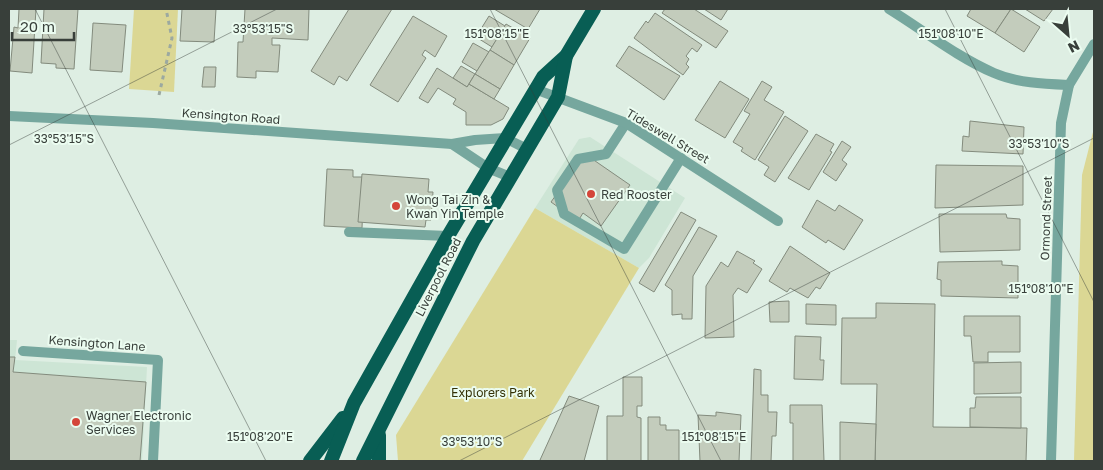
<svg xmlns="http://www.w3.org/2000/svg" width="1103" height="470" font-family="'Golos Text',sans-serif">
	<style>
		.built { fill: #cde5d5 }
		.green { fill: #dbd794 }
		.building { fill: #c3ccbc; stroke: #838b7d }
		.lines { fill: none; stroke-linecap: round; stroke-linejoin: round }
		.path { stroke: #9ca9a0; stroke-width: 3; stroke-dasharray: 4 4; stroke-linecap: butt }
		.service { stroke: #76a79e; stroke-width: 10 }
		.minor { stroke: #76a79e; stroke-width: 10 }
		.trunk { stroke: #085e54; stroke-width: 14 }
		.ticks { fill: none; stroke: #383f3a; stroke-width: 1; stroke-opacity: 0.45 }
		.poi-dot { fill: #d4463a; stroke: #ebfcf0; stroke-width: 2 }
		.labels { text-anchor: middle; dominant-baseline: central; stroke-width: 4; stroke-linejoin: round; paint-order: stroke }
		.street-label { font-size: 12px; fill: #383f3a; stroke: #ebfcf0 }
		.poi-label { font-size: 12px; fill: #383f3a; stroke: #ebfcf0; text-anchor: start }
		.park-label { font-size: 12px; fill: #343106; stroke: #ebfcf0 }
		.ticks-label { font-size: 12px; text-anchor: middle; fill: #383f3a; stroke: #ebfcf0; stroke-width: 4; stroke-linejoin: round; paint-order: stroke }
	</style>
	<rect width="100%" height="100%" fill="#deeee3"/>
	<g class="built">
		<path d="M590,137L685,198L649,258L639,268L535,208L579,139Z"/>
		<path d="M9,340H17L15,360L147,367L142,461H9Z"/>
	</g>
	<g class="green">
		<path d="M134,9H178L174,92L129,89Z"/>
		<path d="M1094,128V461H1074L1082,175Z"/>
		<path d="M535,208L639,268L522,461H398L396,435Z"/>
	</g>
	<g class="building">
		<path d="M19,9H36L32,73L10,71L14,27L18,28Z"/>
		<path d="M44,9H78L74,69L56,68V64L41,63Z"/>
		<path d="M182,9H216L214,42L180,41Z"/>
		<path d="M245,9H309L308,40L272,38V45H280L278,72L256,71V78L237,77L238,42H243Z"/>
		<path d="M349,9H392L347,81L339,76L334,85L311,71Z"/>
		<path d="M494,9H540L528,29Z"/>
		<path d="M665,9H694L728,31L716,48L662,13Z"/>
		<path d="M704,9H728L721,20Z"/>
		<path d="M971,9H1011L995,33L967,16Z"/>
		<path d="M1011,9L1040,27L1024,52L995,33Z"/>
		<path d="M1025,9H1053L1044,21Z"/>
		<path d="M655,13L702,45L697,52L692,48L686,56L689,59L686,64L689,67L683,75L634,38L646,21L648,23Z"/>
		<path d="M413,16L447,36L435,57L425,50L422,55L426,58L398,102L370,85Z"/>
		<path d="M489,16L505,26L492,47L476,37Z"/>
		<path d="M93,23L126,25L122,72L90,70Z"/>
		<path d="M506,24L530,38L514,65L490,50Z"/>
		<path d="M473,43L489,52L477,71L462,62Z"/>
		<path d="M629,46L680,76L664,100L616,66Z"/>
		<path d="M490,50L514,65L500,89L475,74Z"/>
		<path d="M461,66L475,74L467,87L453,78Z"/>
		<path d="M204,67H216L215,87H202Z"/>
		<path d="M437,68L467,87L469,84L509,108L503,119L491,125H466V112L453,104L456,99L438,88L428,103L419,98Z"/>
		<path d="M475,74L500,89L494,99L469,84Z"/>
		<path d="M720,81L749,99L725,138L695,120Z"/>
		<path d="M762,81L772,87L764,100L784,112L755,160L741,151L743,148L733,142L750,114L744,111Z"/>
		<path d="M785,116L808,131L775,182L764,175L769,167L758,160Z"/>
		<path d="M970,121L1024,127L1023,154L962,151L963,136L969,137Z"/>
		<path d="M816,134L834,144L830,151L832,152L809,190L788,178Z"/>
		<path d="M842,141L851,147L842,160L847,164L836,181L823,172Z"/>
		<path d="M585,154L630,185L601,226L583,213L578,221L551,202Z"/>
		<path d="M936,165L1023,166V205L935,208Z"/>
		<path d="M327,169L353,170V177H364L362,228L324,226Z"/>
		<path d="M362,174L429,179L428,192H433L431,220H426L425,227L358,222Z"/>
		<path d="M817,200L835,211L839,205L863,220L844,250L828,240L826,243L802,227Z"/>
		<path d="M681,212L696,220L654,292L639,283Z"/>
		<path d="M939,214H1006L1007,218L1020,219V250L940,252Z"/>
		<path d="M699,227L717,236L693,276L692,319H682V314L672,315V290L665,285Z"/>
		<path d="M790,246L830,273L820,289L816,287L808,298L790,288L787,292L769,281Z"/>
		<path d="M737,251L755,261L753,263L762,269L747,293L738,288L733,295L734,337L705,338L706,286L721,262L728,267Z"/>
		<path d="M1002,261V265L1018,266V298L941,296V280L937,279L938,262Z"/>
		<path d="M789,301V322H770L769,302Z"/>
		<path d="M876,303L935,304L933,427L1027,428L1026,461H875L877,384H841L842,318H876Z"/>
		<path d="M806,304L836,305V325L806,324Z"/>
		<path d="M964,316H1020V352H988V362H973L971,336H964Z"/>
		<path d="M795,336L821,337L820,360H824L823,380L794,379Z"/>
		<path d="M9,357H15L13,372L146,382L140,461H9Z"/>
		<path d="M1021,362V393L974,394V363Z"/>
		<path d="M754,369L761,370V395H768V412H777L776,436H772L771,461H751Z"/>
		<path d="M623,377H642V406H637V417L641,418V461H607V416H623Z"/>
		<path d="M569,396L599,406L584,461H543L540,460Z"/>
		<path d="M976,397H1021V428L970,427V408H975Z"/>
		<path d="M790,405H822L824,461H828H793V423H790Z"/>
		<path d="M716,412L741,415L739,461H700L698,415L716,416Z"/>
		<path d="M648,417H660V425H666V430H679V461H648Z"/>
		<path d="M840,422L876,424L875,461H840Z"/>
	</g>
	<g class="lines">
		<path class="path" d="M159,95L172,38L166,9"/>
		<g class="service">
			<path d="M626,123L606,154L578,159L557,190L564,214L624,249L681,158"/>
			<path d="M349,232L448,236"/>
			<path d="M23,351L158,360L153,461"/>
		</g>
		<g class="minor">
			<path d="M889,9C923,30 957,57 994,73C1017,83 1044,84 1069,85"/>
			<path d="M535,89L626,123L778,221"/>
			<path d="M9,116L153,123L452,144L475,140L505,138L527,149"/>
			<path d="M452,144L488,168L510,177"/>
			<path d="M1051,461L1061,123L1069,85L1094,44"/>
		</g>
		<g class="trunk">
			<path d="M379,435V461"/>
			<path d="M310,461L343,418"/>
			<path d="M331,461L354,403L448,236L543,77L566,56L594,9"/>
			<path d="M363,461L473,241L558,97L566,56"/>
		</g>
	</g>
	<path class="ticks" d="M35,9L266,461M490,9L721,461M945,9L1094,302M9,145L277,9M459,461L1094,138"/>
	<g class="poi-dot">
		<circle cx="591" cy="194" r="5"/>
		<circle cx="396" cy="206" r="5"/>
		<circle cx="76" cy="422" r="5"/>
	</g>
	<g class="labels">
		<g class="street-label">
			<text transform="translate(231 116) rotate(4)">Kensington Road</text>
			<text transform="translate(668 136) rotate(31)">Tideswell Street</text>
			<text transform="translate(1046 218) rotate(-88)">Ormond Street</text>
			<text transform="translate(438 277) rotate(-63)">Liverpool Road</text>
			<text transform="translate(97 343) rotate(4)">Kensington Lane</text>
		</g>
		<g class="poi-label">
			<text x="601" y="194">Red Rooster</text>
			<text x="406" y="199">Wong Tai Zin &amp;<tspan x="406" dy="14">Kwan Yin Temple</tspan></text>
			<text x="86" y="415">Wagner Electronic<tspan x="86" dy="14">Services</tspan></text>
		</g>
		<g class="park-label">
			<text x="493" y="392">Explorers Park</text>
		</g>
	</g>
	<g class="ticks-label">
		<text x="263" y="33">33°53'15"S</text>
		<text x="497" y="38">151°08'15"E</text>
		<text x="951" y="38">151°08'10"E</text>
		<text x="64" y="143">33°53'15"S</text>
		<text x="1039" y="148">33°53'10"S</text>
		<text x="1041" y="293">151°08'10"E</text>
		<text x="260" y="441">151°08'20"E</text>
		<text x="714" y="441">151°08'15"E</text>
		<text x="472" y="446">33°53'10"S</text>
	</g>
	<rect width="1103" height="470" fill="none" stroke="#383f3a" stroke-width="20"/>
	<g transform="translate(1068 35) rotate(153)" stroke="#ebfcf0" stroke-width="4" paint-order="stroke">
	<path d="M0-4L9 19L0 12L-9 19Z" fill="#383f3a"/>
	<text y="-8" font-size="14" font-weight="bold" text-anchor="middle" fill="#383f3a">N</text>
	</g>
	<path d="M12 32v8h62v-8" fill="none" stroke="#383f3a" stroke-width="2.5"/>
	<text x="20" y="32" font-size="15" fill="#383f3a" stroke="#ebfcf0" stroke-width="4" paint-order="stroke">20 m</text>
</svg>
